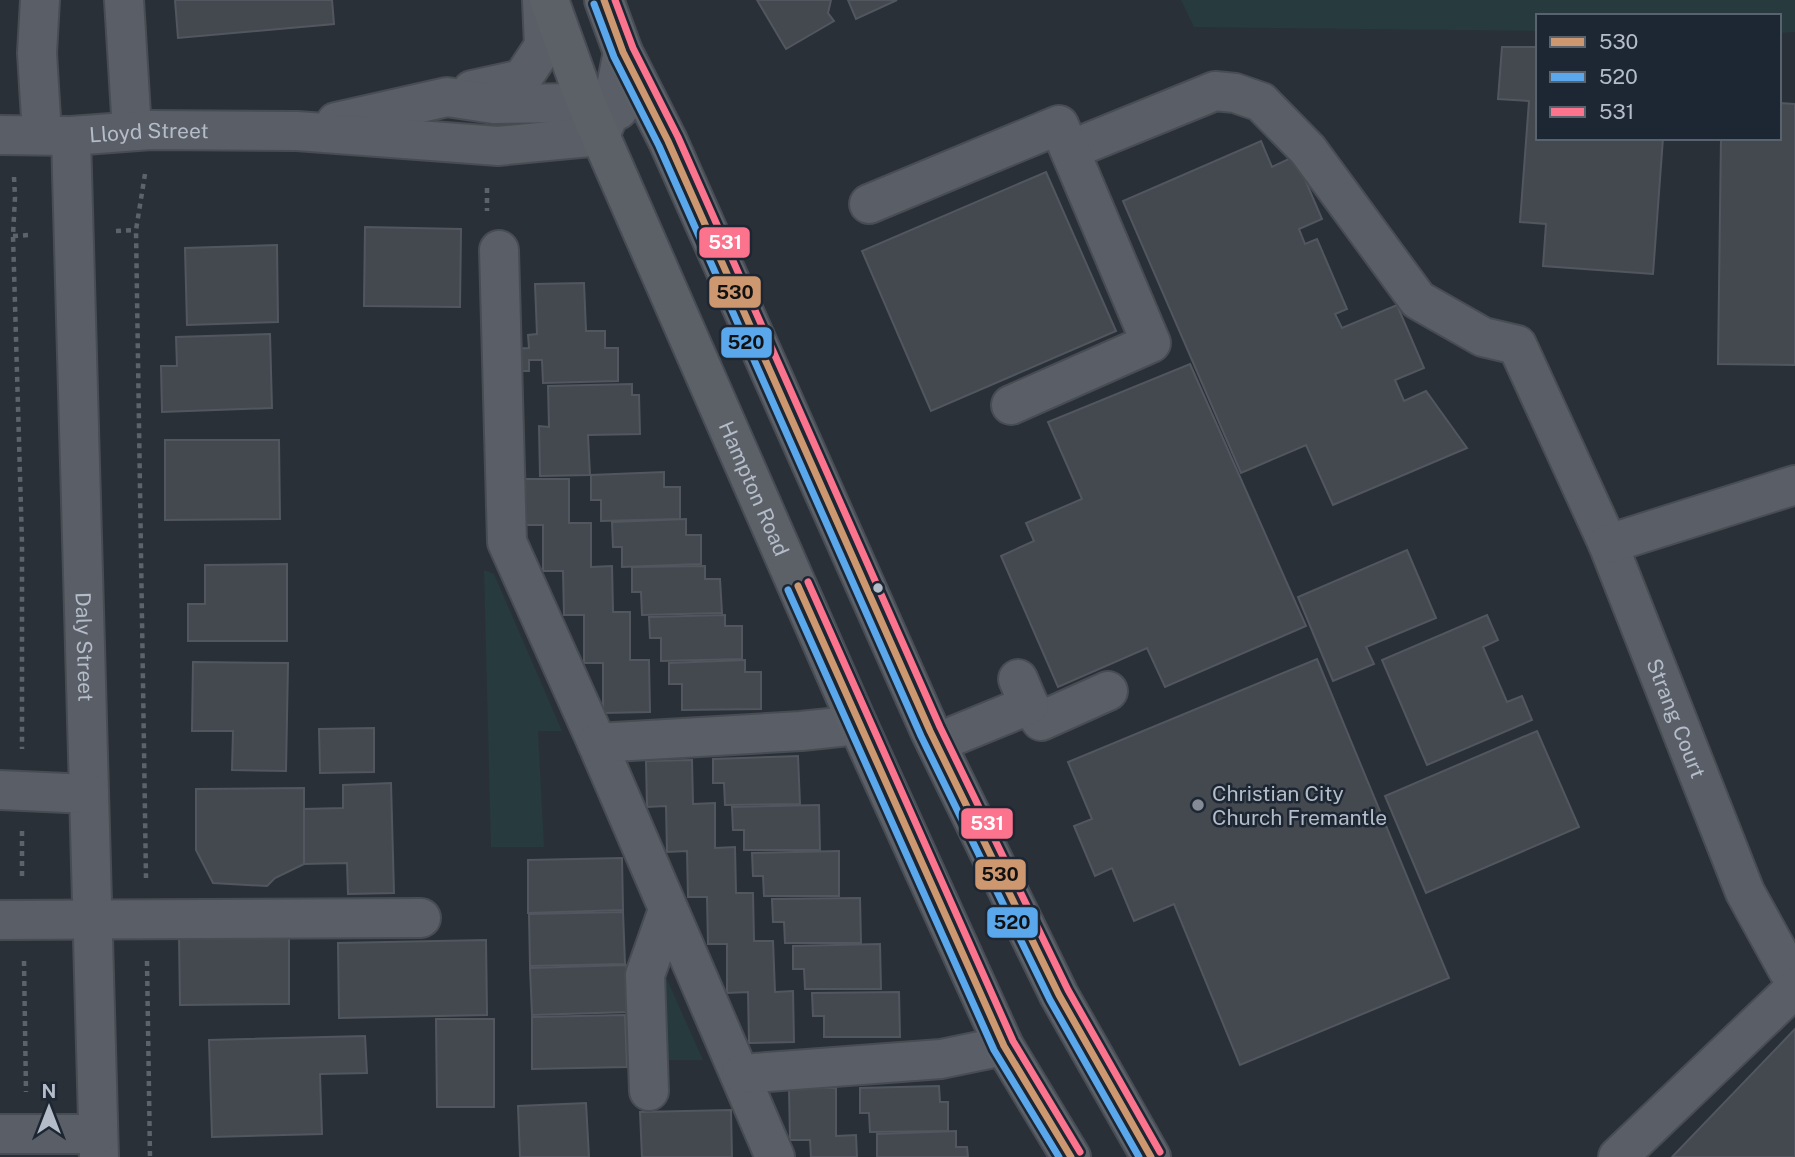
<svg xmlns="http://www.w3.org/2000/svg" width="1795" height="1157" font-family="'Public Sans',sans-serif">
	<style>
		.green { fill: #273a3e }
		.building { fill: #444950; stroke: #52575f; stroke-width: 2 }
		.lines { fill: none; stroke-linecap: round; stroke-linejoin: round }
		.minor-casing { stroke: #484c53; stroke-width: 42 }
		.major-casing { stroke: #484c55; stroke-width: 42 }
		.path { stroke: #5d636a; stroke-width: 4.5; stroke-dasharray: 5 5; stroke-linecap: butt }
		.minor { stroke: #5a5e66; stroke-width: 38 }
		.major { stroke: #5c6168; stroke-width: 38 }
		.bus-1-casing { stroke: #1d2633; stroke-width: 12 }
		.bus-2-casing { stroke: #1d2633; stroke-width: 12 }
		.bus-3-casing { stroke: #1d2633; stroke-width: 12 }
		.bus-1 { stroke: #cd976f; stroke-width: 7 }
		.bus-2 { stroke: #5aa8eb; stroke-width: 7 }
		.bus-3 { stroke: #fc738d; stroke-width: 7 }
		.bus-dot { fill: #b4bcc9; stroke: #1d2633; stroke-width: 2.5 }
		.poi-dot { fill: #848b96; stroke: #1d2633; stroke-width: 2.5 }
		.labels { text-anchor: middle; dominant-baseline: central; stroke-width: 5; stroke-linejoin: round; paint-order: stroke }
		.street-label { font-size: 21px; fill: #b4bcc9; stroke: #1d2633 }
		.poi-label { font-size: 21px; fill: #b4bcc9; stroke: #1d2633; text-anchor: start }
		.line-badge { stroke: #1d2633; stroke-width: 2.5 }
		.badge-label { font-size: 19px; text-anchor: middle; font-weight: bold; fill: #fff }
		.pale-badge-label { font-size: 19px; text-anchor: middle; font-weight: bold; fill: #111 }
	</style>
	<rect width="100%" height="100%" fill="#2a3038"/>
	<g class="green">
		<path d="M1181,0H1795V32L1779,33V16H1538V31L1194,27Z"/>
		<path d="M484,570L494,574L562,731H538L544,847H491Z"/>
		<path d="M665,975L703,1060H667Z"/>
	</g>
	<g class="building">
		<path d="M175,0H332L334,24L178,38Z"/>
		<path d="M757,0H831L828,13L834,21L786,49Z"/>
		<path d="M848,0H897L856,19Z"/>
		<path d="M1502,47H1538V138H1663L1653,274L1543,266L1546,224L1520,222L1529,101L1498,99Z"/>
		<path d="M1779,103L1795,104V365L1718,364L1721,138H1779Z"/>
		<path d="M1261,141L1272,167L1295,156L1322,219L1299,229L1305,244L1317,239L1347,309L1335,314L1342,328L1397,305L1424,368L1395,380L1404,401L1426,391L1467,448L1333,505L1306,445L1241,473L1123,201Z"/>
		<path d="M1046,172L1116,331L931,411L862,251Z"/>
		<path d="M365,227L461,229L460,307L364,306Z"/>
		<path d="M277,245L278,322L187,325L185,248Z"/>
		<path d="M584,283L586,331H605V348H618V381L543,383L542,360H529V371H508V349L529,348L528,335L537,334L535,284Z"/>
		<path d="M270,334L272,408L162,412L161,366H177L176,337Z"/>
		<path d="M1190,364L1306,626L1165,687L1147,648L1058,687L1001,556L1034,541L1026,523L1082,499L1048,422Z"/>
		<path d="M632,384V395H639L640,434L588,435L590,475L540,476L539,426L549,427L548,386Z"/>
		<path d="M165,440H279L280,519L165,520Z"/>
		<path d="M664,472V487H680V519L601,521V500H591V475Z"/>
		<path d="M524,479H569V523H591V567L612,566L613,612H630V660H649L650,712L603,713V663H584V615H564L563,571H543V525H524Z"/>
		<path d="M686,519V535H701V564L622,567V547H613L612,522Z"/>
		<path d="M1407,550L1436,618L1366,647L1374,664L1333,681L1298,597Z"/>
		<path d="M287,564V641H188V604H205V565Z"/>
		<path d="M705,566V579H720L722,613L642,615L641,592H632V567Z"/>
		<path d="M725,615V626H742V659L661,661V638H650L649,617Z"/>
		<path d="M1487,615L1498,640L1483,647L1507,702L1522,696L1532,720L1427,765L1382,660Z"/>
		<path d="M1317,659L1449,978L1240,1065L1174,904L1134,921L1112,868L1095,876L1074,826L1092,819L1068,762Z"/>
		<path d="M745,660V672H761V709L682,710V684H669V663Z"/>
		<path d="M193,662L288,663L286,771L232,770L233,731H192Z"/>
		<path d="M374,728V772L320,773L319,729Z"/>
		<path d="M1537,731L1579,827L1426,893L1385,796Z"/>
		<path d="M798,756L800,804L725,805L724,783H713V759Z"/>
		<path d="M692,760L693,804L715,803V848L735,847L736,893H753L754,941H773L775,992L793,991L794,1042L749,1043L748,992L727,993V944H708L707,897H688L687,851L667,852L666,806L647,807L646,761Z"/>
		<path d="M391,783L394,893L348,894L347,863L304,864V809L343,808V785Z"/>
		<path d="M304,788V864L275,878L267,886L213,883L196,850V789Z"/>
		<path d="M819,805L820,850H744V830H733L732,807Z"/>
		<path d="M839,851V896H764L763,876H753L752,853Z"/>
		<path d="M622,858L623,910L528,913V860Z"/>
		<path d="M860,898L861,943H785L784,922H773L772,899Z"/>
		<path d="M623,912L625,964L530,966L529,914Z"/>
		<path d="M179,935H289V1004L180,1005Z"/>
		<path d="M486,940L487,1015L339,1018L338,943Z"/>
		<path d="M880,944L881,989H805L804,969H793V946Z"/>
		<path d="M626,965L628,1012L532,1015L530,968Z"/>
		<path d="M899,992L900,1037H824V1016H813L812,993Z"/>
		<path d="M625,1015L627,1067L532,1069V1017Z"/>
		<path d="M436,1019H494V1107H437Z"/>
		<path d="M1795,1029V1157H1672Z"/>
		<path d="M365,1036L367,1073L320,1074L322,1134L212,1137L209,1040Z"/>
		<path d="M939,1086L940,1102H948V1131L870,1132L869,1113H860V1088Z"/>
		<path d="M789,1088H836V1136L856,1135L857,1157H811L810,1140H790Z"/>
		<path d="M586,1103L589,1157H520L518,1106Z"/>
		<path d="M731,1110L732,1157H642L640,1112Z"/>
		<path d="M956,1131V1147H967L968,1157H877V1134Z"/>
	</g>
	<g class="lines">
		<g class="minor-casing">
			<g id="minor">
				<path d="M40,0L37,53L42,135"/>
				<path d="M124,0L132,131"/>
				<path d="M472,90L522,79L544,46L542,0"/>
				<path d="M336,122L447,97L494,104L586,103L612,107L618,110"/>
				<path id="s1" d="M0,135L71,136L151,130L297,131L498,146L600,136L612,107L623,52"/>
				<path id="s2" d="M71,136L99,1157"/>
				<path id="s3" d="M1070,150L1215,91L1235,93L1261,102L1308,150L1418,300L1483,337L1517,345L1608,544L1745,892L1795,983"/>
				<path d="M869,204L1059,125L1151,343L1011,405"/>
				<path d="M499,250L507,542L597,743L775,1157"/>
				<path d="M1608,544L1795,485"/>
				<path d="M1029,705L1041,721L1108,691"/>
				<path d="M597,743L801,731L858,725"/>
				<path d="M936,743L1029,705L1018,679"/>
				<path d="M0,790L89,794"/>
				<path d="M0,920L421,918"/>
				<path d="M741,1074L941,1059L1004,1046"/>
				<path d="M649,1091L645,975L668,910"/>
				<path d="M0,1134H98"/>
				<path d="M1618,1157L1795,988"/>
			</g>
		</g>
		<g class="major-casing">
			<g id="major">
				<path id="s4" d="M549,0L586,103L858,725L1004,1046L1071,1157"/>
				<path d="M604,0L623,52L668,141L930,731L1059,995L1151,1157"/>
			</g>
		</g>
		<g class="path">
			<path d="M145,174L136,230L146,878"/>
			<path d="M14,177L15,197L13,236L22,543V749"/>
			<path d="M487,188V211"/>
			<path d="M116,231L136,230"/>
			<path d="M13,236L30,235"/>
			<path d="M22,831V879"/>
			<path d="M24,961L26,1092"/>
			<path d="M147,961L150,1157"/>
		</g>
		<use href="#minor" class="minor"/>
		<use href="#major" class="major"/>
		<g class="bus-1-casing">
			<g id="bus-1">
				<path d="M604,0L623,52L668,141L930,731L1059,995L1151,1157"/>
				<path d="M798,586L1004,1046L1071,1157"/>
			</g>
		</g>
		<g class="bus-2-casing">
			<g id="bus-2">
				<path d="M594,4L614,57L659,146L921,736L1050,1000L1139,1157"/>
				<path d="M788,590L994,1050L1059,1157"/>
			</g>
		</g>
		<g class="bus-3-casing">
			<g id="bus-3">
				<path d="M615,0L633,48L678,137L940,727L1068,990L1160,1152"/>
				<path d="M808,582L1013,1041L1080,1152"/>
			</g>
		</g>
		<use href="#bus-1" class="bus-1"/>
		<use href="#bus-2" class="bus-2"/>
		<use href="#bus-3" class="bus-3"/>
	</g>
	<circle class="bus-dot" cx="878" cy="588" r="6"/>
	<circle class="poi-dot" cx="1198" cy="805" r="7"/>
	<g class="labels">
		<g class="street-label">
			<text stroke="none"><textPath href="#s1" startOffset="149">Lloyd Street</textPath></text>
			<text stroke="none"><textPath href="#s4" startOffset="530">Hampton Road</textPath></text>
			<text stroke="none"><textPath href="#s2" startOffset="511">Daly Street</textPath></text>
			<text stroke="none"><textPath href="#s3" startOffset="973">Strang Court</textPath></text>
		</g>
		<g class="poi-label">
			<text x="1212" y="793">Christian City<tspan x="1212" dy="24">Church Fremantle</tspan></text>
		</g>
	</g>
	<g class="line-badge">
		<rect x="698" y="226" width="53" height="33" rx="7" fill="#fc738d"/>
		<rect x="708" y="275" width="54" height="34" rx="7" fill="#cd976f"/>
		<rect x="720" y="326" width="53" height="33" rx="7" fill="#5aa8eb"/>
		<rect x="960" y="807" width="54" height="33" rx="7" fill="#fc738d"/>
		<rect x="974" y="858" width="53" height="33" rx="7" fill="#cd976f"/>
		<rect x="986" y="906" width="53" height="33" rx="7" fill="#5aa8eb"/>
	</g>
	<g class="badge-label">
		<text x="725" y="249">531</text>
		<text x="987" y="830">531</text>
	</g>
	<g class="pale-badge-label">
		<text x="735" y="299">530</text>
		<text x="746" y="349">520</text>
		<text x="1000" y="881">530</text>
		<text x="1012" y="929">520</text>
	</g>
	<rect x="1536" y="14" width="245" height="126" fill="#1d2633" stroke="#59626f" stroke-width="2"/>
	<rect x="1550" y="37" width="35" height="10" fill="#cd976f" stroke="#59626f" stroke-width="2"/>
	<text x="1599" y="49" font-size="21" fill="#b4bcc9">530</text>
	<rect x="1550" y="72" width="35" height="10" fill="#5aa8eb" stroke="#59626f" stroke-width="2"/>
	<text x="1599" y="84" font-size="21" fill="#b4bcc9">520</text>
	<rect x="1550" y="107" width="35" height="10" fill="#fc738d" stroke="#59626f" stroke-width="2"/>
	<text x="1599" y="119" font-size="21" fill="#b4bcc9">531</text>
	<g transform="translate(49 1108)" stroke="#1d2633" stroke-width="5" paint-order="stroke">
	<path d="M0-5L12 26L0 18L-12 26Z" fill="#b4bcc9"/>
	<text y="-10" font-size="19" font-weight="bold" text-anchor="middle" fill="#b4bcc9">N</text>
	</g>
</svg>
